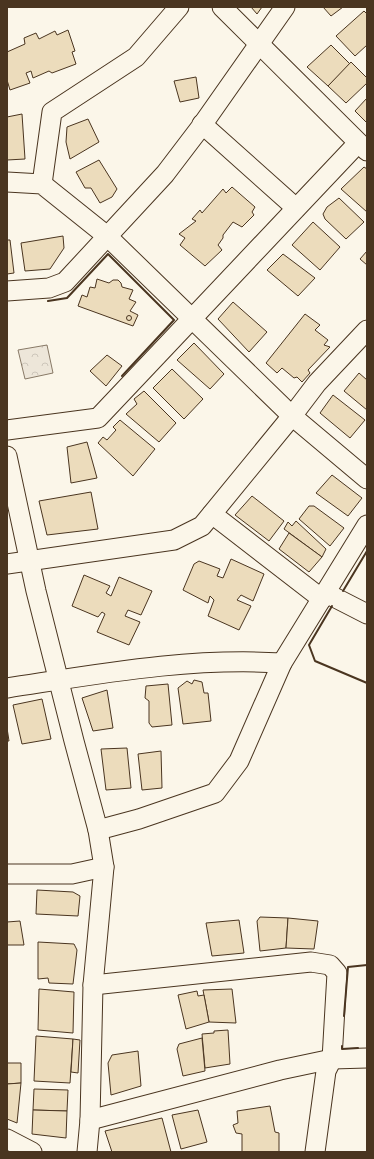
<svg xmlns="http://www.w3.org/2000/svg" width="374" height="1159" font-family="'Fira Sans Condensed',sans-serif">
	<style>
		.park { fill: url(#park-crowns); stroke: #887966 }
		.building { fill: #ecdcbc; stroke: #4a3520 }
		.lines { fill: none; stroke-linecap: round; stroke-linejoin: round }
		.minor-casing { stroke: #4a3520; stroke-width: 21 }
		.minor { stroke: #fbf6e9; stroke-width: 19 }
		.wall { stroke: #4a3520; stroke-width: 2 }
	</style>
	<defs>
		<pattern id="park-crowns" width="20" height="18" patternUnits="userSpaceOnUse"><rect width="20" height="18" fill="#ede6d9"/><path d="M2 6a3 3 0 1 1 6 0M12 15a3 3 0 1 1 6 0" fill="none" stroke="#cdc6ba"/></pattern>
	</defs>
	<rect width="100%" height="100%" fill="#fbf6e9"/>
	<path class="park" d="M47,345L53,373L25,379L18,350Z"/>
	<g class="building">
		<path d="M251,7H262L257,14Z"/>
		<path d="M323,7H343L331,16Z"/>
		<path d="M364,11L367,14V45L355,56L336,36Z"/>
		<path d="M68,30L75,51L72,52L76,64L52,73L49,71L33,78L31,71L26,73L30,83L10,90L7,80V52L25,44L24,38L36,33L39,39L55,31L57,35Z"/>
		<path d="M331,45L350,64L328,86L307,67Z"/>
		<path d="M351,62L367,78V83L346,103L328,86Z"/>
		<path d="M196,77L199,98L180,102L174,81Z"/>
		<path d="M367,98V123L355,111Z"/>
		<path d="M22,114L25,159L7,160V117Z"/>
		<path d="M88,119L99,142L70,159L66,142L67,127Z"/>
		<path d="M99,160L117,189L112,197L100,203L91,188H85L76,172Z"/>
		<path d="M364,167L367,169V212L341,189Z"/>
		<path d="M232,187L255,207L252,212L254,215L242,227L233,222L223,235V238L218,245L222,250L205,266L180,245L185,238L179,234L196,221L192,219L200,210L202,213L223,189L226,193Z"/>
		<path d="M339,198L364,222L346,239L325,219L323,214L327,207Z"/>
		<path d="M313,222L340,247L320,270L292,245Z"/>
		<path d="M63,236L64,248L50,269L25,271L21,243Z"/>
		<path d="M7,240H10L14,273L7,274Z"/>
		<path d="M367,251V265L360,259Z"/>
		<path d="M283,254L315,278L298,296L267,270Z"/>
		<path d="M97,279L109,283L113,280H118L121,283L122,287L133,290L129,299L136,302L130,311L138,315L133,326L78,306L82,295L87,297L90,287L95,288Z"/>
		<path d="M233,302L267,332L249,352L218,319Z"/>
		<path d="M305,314L320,325L315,330L328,340L324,345L330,347L308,370L310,373L302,382L297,377L294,378L282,368L277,373L266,363Z"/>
		<circle cx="129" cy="318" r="2.5"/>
		<path d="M194,343L224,374L210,389L177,360Z"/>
		<path d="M107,355L122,366L106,386L90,371Z"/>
		<path d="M172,369L203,399L184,419L153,388Z"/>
		<path d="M359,373L367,380V410L344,391Z"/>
		<path d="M144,391L176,423L159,442L126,414L137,404L134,399Z"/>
		<path d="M333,395L365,420L350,438L320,413Z"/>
		<path d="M120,420L155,449L133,476L98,443L103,437L107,440L116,430L113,427Z"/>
		<path d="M87,442L97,478L71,483L67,447Z"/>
		<path d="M332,475L362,498L348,516L316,493Z"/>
		<path d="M91,492L98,529L47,535L39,501Z"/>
		<path d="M252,496L284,521L269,541L235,515Z"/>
		<path d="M309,506H314L344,528L330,546L299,519Z"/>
		<path d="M296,521L326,549L322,557L284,529L288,522L292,526Z"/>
		<path d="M289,533L322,557L309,572L279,549Z"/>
		<path d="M231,559L264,574L253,601L241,595L237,600L251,606L239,630L208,616L214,600L210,596L208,603L183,590L194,564L199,561L220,569L217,576L223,578Z"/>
		<path d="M84,575L110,586L106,593L111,596L119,577L152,591L141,615L128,610L125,616L140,622L129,645L97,632L105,614L102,612L98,617L72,606Z"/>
		<path d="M194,680L202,682L204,693H208L211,721L183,724L178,688L187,681L192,684Z"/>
		<path d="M168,684L172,725L152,727L149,723V701L145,698L146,686Z"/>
		<path d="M107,690L113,728L93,731L82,698Z"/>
		<path d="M42,699L51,739L22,744L13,705Z"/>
		<path d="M7,728L9,741H7Z"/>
		<path d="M127,748L131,788L106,790L101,749Z"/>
		<path d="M161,751L162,788L142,790L138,754Z"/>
		<path d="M37,890L73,892L80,896L78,916L36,914Z"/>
		<path d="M260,917L288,918L286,948L260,951L257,921Z"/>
		<path d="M288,918L318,921L314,949L286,948Z"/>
		<path d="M239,920L244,953L212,956L206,923Z"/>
		<path d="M20,921L24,945H7V922Z"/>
		<path d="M38,942L74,944L77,950L73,984L49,983L48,978L38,979Z"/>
		<path d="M39,989L74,992L73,1033L38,1030Z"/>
		<path d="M232,989L236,1023L209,1022L203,990Z"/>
		<path d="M197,991L198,996L204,995L209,1022L186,1029L178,995Z"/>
		<path d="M228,1030L230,1064L205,1068L202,1034L214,1033V1031Z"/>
		<path d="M36,1036L73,1039L70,1083L34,1081Z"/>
		<path d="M202,1038L205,1071L183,1076L177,1049L179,1044Z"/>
		<path d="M73,1039L80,1040L78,1073L71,1072Z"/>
		<path d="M138,1051L141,1086L111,1095L108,1063L112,1055Z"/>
		<path d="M7,1063H21V1083L7,1084Z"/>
		<path d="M21,1083L17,1123L7,1119V1084Z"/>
		<path d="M34,1089L68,1090L67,1111L33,1110Z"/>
		<path d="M270,1106L275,1132L279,1133V1152H242V1134L236,1133L233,1125L238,1123L237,1111Z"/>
		<path d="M33,1110L67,1111L66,1138L32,1134Z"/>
		<path d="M198,1110L207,1142L181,1149L172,1115Z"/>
		<path d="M162,1118L171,1152H112L105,1131Z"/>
	</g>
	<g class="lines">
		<g class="minor-casing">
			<g id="minor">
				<path d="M222,7L367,151"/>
				<path d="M202,124L296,208"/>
				<path d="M7,182L42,184L107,236L292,416L317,383L367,330"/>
				<path d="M42,184L52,112L136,57L179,7"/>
				<path d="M7,291L49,288L65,282L165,174L200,128L285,7"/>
				<path d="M7,430L98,418L358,143"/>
				<path d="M7,456L36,591L74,741L98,830L104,867L93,985L90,1120L87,1152"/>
				<path d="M212,514L322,599"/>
				<path d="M7,564L174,540L202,526L292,416L367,479"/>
				<path d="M326,593L367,614"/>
				<path d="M7,688C99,674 189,657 282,663"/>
				<path d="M98,830L139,819L215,793L239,761L282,663L367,525"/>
				<path d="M7,874H72L104,867"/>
				<path d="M93,985L311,962L330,965L337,973L332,1059L326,1071L315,1152"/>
				<path d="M90,1120L280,1070L332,1059L367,1058"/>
				<path d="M7,1139L32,1152"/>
			</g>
		</g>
		<use href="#minor" class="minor"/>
		<g class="wall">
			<path d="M48,301L67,298L108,254L174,320L122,376"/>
			<path d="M343,591L367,551"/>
			<path d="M332,606L309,645L315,661L367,683"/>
			<path d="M344,1016L348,967L367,965"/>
			<path d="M342,1046V1049L358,1048"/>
		</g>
	</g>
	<rect width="374" height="1159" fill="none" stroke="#4a3520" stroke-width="16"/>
</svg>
